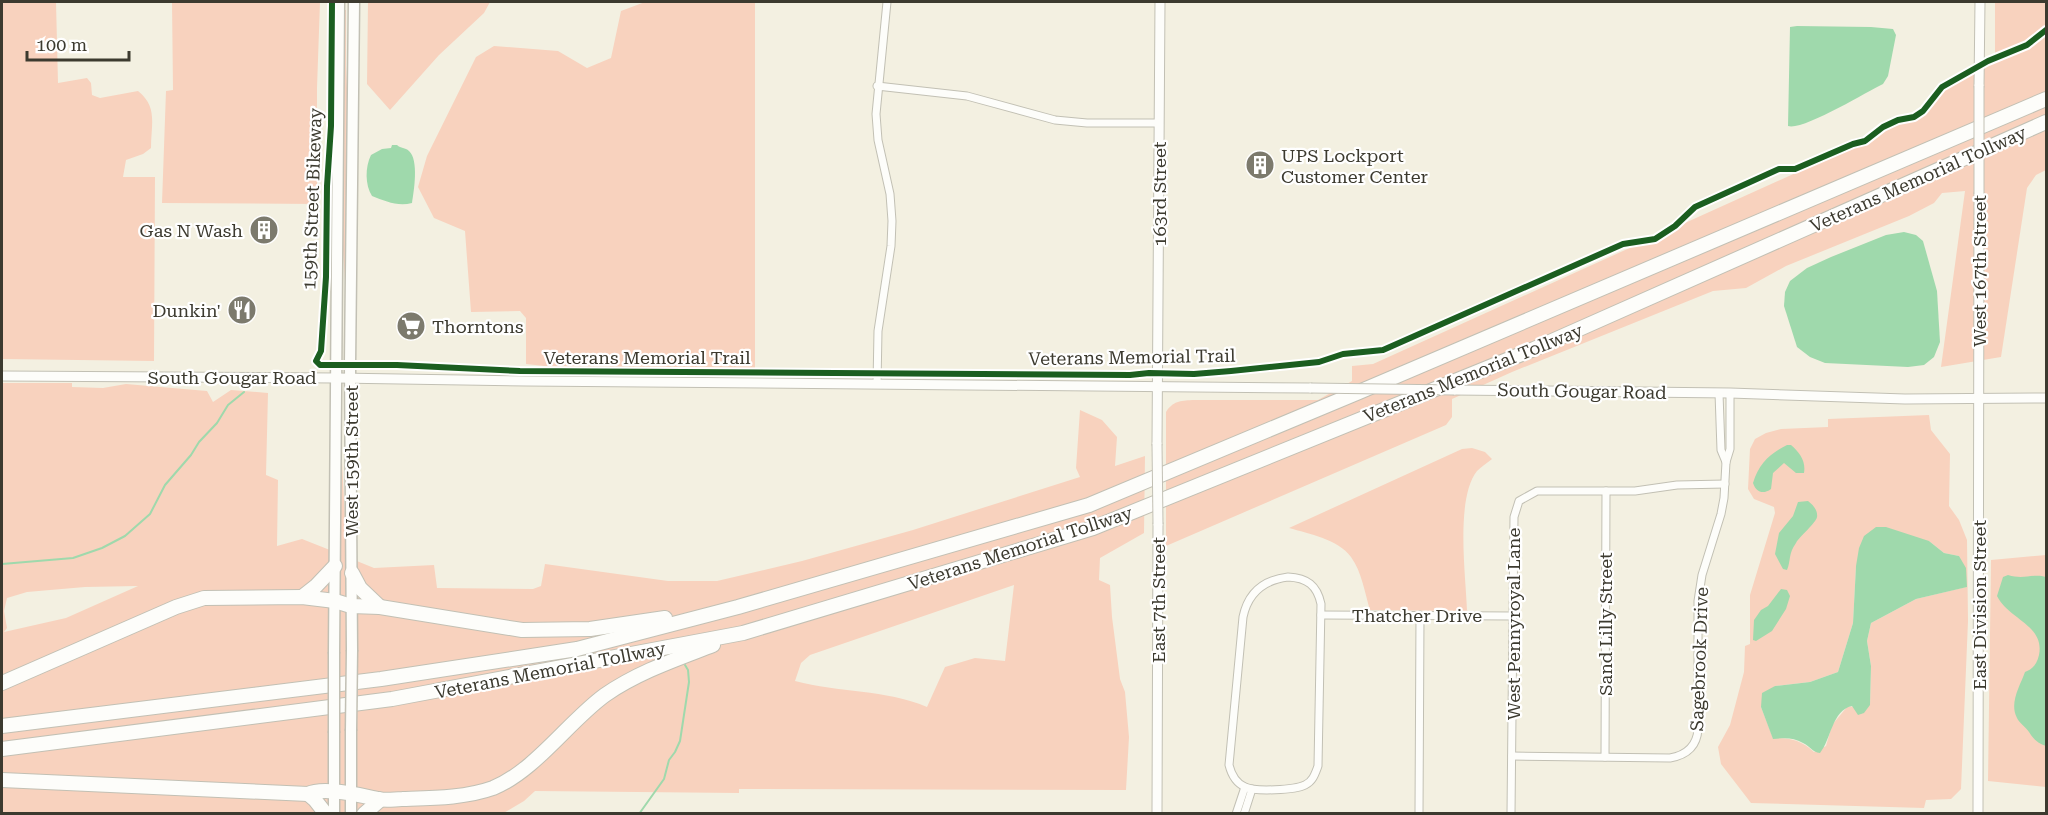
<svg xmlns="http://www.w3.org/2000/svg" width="2048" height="815" font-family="'Roboto Serif',serif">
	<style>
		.green { fill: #f8d2be; fill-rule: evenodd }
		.water { fill: #9fd9ac }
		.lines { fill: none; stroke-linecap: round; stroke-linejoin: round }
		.stream { stroke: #9fd9ac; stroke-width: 2 }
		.minor-casing { stroke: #c2c0b4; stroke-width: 9 }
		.tertiary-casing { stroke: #c2c0b4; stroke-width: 11 }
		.secondary-casing { stroke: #c2c0b4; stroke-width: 13 }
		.motorway-casing { stroke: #c2c0b4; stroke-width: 16 }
		.minor { stroke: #fdfdfa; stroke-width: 7 }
		.tertiary { stroke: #fdfdfa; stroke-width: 9 }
		.secondary { stroke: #fdfdfa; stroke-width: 10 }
		.motorway { stroke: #fdfdfa; stroke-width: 14 }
		.tertiary-bridge-casing { stroke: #c2c0b4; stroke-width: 11; stroke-linecap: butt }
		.secondary-bridge-casing { stroke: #c2c0b4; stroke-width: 13; stroke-linecap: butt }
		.tertiary-bridge { stroke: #fdfdfa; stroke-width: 9 }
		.secondary-bridge { stroke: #fdfdfa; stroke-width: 10 }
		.cycleway-casing { stroke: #fff; stroke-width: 10 }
		.cycleway { stroke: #1b5e20; stroke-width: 6 }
		.labels { text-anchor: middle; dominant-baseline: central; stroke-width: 4.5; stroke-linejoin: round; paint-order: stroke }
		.poi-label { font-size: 18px; fill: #3c3a2f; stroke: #fff; text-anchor: start }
		.street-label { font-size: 18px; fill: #3c3a2f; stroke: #fff }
	</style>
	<rect width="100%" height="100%" fill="#f3f0e1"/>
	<g class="green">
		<path d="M2,2H56L58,83L87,78L91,83L92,95L100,98L138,91C158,107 151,124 151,148L143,154L126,160L123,177H155L154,361L2,359Z"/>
		<path d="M172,2H320L317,88V204L162,203L166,91L173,90Z"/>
		<path d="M368,2H490L484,13L439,55L390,110L367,84Z"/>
		<path d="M645,2H755V370L599,372L526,364V318L520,311L471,312L465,231L434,218L418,187L427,156L476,57L494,46L558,51L587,68L611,58L621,11Z"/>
		<path d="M1995,2H2046V170L2036,175L2027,188L2001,357L1941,367L1965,191L1942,193L1934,203L1909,216L1786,266L1746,288L1713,291L1512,372L1452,399V417L1446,425L1166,546V412C1173,401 1180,401 1192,400H1318L1352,381V366L1373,364L1853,147L1869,142L1886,129L1916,118L1924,114L1942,87L1995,59Z"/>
		<path d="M343,10H346V66L349,132L347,280H345L342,236Z"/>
		<path d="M2,383H72V387L103,388L126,384L207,391L213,402L231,390L268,393L266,475L278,480L277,546L302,539L340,554L342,462L347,557L374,568L434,565L437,588L533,589L541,586L545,564L668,581H717L802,561L913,530L1080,477L1076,468L1080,410L1102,420L1117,437L1115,466L1145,456L1144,533L1100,558L1099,580L1110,585L1112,617L1120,679L1125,692L1129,737L1126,790L739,789V793L535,791L524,801L502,814H2ZM1014,585L1005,661L975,658L945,667L927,707C885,689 839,693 795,681L801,663L810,655ZM138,586L66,618L4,632L7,628L4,611L7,598L27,592L85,587Z"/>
		<path d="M1929,415L1931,430L1950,454L1949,506L1959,520L1967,540L1968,621L1961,789L1951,799L1926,800L1924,808L1751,803L1721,764L1718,747L1730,725L1744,672L1745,646L1750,644V595L1775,513L1774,507L1754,499L1748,489L1750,449L1755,439L1766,433L1781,429L1828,427V419ZM1929,541L1944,553L1959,556L1966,587L1916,599L1871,623L1867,641L1871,666L1870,705L1847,707L1832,725L1826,746L1814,752C1801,740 1790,738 1773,738L1761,707L1775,686L1810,682L1838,672L1853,623L1856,566Z"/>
		<path d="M1472,448L1485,452L1492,459C1487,463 1481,467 1477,471C1455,499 1466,577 1467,611L1370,610C1365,594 1362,572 1351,557C1338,539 1309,534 1289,528L1462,449Z"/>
		<path d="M2046,555V787L1988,781L1991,560Z"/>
	</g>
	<g class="water">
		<path d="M1797,26L1871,27L1893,29L1896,35L1888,76L1883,84C1866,92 1803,131 1788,126L1790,27Z"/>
		<path d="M392,145H397C401,149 405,147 409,151C419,160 414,191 412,203C398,207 385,201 372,196C365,185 365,167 371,155L382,149L391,148Z"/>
		<path d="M1904,232L1916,235L1923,241L1937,291L1940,342L1934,357L1924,365L1908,367L1825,363L1810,357L1797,347L1784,306L1785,292L1790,281L1807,268L1831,257L1886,235Z"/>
		<path d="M1787,445H1791C1800,453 1806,461 1804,473H1796L1784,463L1773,473L1771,489C1763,495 1756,492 1753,483C1759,464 1769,454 1787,445Z"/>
		<path d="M1808,501C1813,505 1818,510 1817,517C1816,523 1800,536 1796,543C1788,554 1791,561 1787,570L1783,569L1775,554L1779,533L1793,516L1798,502Z"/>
		<path d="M1876,527H1886L1929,541L1944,553L1959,556L1966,568L1967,587L1916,599L1871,623L1867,641L1871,666L1870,705L1864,713L1858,715L1852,706C1832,710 1831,740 1820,753C1812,752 1810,746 1803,743C1793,737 1784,738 1773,739L1761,707L1762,693L1775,686L1810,682L1838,672L1853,623L1856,566L1859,548L1864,536Z"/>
		<path d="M2008,575C2024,580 2034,573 2046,577V746C2039,744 2033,739 2029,732C2026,727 2019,723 2017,718C2009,703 2020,686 2025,672C2033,669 2037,664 2039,655C2045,625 2008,619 1997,596L2003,577Z"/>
		<path d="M1781,589L1787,590L1790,596L1786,609L1772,631L1756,641L1753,640L1754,620L1761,610L1768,606Z"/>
	</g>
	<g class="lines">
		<g class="stream">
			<path d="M2,564L73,558L102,548L125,536L150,514L165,485L191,455L199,442L217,423L228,405L244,392"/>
			<path d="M639,814L664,779L669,760L675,752L680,741L689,682L688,670L685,665"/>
		</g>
		<g class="minor-casing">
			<g id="minor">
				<path d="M877,86L967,96L1055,120L1087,123H1159"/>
				<path d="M877,384L878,331L891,246L892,221L890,194L878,140L876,114L887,2"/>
				<path d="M1719,393L1721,450L1726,462"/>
				<path d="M1288,577C1307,578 1317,585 1321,604L1318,766C1315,774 1313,781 1305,785C1295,790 1255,792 1245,787C1236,783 1231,773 1229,765L1243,617C1248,593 1263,580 1288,577Z"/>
				<path d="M1321,615L1513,616"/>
				<path d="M1512,756L1670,758C1687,755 1697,746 1698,729V601L1702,575L1721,514L1724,498L1726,462L1730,449V393"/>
				<path d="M1605,757L1606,491"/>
				<path d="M1236,814L1245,787"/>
				<path d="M1244,814L1252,789"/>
				<path d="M1419,814L1420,615"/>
				<path d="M1511,814L1514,517L1519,501L1537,491H1635L1677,485L1725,484"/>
			</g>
		</g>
		<g class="tertiary-casing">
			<g id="tertiary">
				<path d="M1979,86L1980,2"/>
				<path d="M2,376L337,378L526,381L1311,388"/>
				<path d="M1454,390L1730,393L1905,399L2046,398"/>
				<path d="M1157,444L1160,2"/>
				<path d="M1157,814L1158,524"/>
				<path d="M1978,814L1979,194"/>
			</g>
		</g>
		<g class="secondary-casing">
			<g id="secondary">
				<path d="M352,650L350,365L354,2"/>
				<path d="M334,652L339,2"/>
				<path d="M334,814V733"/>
				<path d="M351,814V731"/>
			</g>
		</g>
		<g class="motorway-casing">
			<g id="motorway">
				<path d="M352,573L360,588L380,607"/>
				<path d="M302,597L316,586L335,566"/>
				<path d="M2,683L176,607L204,598L302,597L335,601L351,606L380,607L522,630L590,629L665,618"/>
				<path d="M2,726L381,679L577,649L738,607L1089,505L1359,392L2046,99"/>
				<path d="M2,749L392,699L743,633L1093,528L1534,349L2046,122"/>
				<path d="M2,780L308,794C324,786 362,796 379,799C386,801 395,799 402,799C432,798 465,798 493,788C535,771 569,721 605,695C638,672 677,659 713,645"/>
				<path d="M308,794L315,800L326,814"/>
				<path d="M364,814L380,800"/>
			</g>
		</g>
		<use href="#minor" class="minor"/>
		<use href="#tertiary" class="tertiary"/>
		<use href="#secondary" class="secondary"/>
		<use href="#motorway" class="motorway"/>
		<g class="tertiary-bridge-casing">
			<g id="tertiary-bridge">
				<path d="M1979,194V86"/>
				<path d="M1311,388L1454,390"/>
				<path d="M1157,444L1158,524"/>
			</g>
		</g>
		<g class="secondary-bridge-casing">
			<g id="secondary-bridge">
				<path d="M351,731L352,650"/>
				<path d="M334,733V652"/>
			</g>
		</g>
		<use href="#tertiary-bridge" class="tertiary-bridge"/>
		<use href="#secondary-bridge" class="secondary-bridge"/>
		<g class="cycleway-casing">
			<path id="cycleway" d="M332,2L331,126L327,186L326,277L321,351L316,361L320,365H397L520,371L1130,375L1149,373L1194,374L1231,371L1319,362L1343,354L1383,350L1623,244L1655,239L1675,226L1695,207L1779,169H1795L1853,144L1865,141L1883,127L1898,120L1914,117L1923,111L1942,87L1988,61L2027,45L2046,30"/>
		</g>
		<use href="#cycleway" class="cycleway"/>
	</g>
	<defs>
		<g id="building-disc" transform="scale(1.5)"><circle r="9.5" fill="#7c7a6d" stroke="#fff"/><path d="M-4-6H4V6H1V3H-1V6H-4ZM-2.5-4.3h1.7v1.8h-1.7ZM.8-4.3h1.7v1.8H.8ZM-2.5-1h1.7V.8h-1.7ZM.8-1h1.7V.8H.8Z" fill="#fff"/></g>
		<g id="restaurant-disc" transform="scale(1.5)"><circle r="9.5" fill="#7c7a6d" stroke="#fff"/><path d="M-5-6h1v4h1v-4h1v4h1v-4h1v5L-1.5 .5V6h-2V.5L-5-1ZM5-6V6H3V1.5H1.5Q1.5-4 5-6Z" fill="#fff"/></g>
		<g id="supermarket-disc" transform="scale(1.5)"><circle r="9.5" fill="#7c7a6d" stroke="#fff"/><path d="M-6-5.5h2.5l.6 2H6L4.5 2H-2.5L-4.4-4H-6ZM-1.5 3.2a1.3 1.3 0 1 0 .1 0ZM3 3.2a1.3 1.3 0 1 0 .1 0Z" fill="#fff"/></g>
	</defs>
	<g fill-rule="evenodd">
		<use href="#building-disc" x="1260" y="165"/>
		<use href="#building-disc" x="264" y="230"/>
		<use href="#restaurant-disc" x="242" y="310"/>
		<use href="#supermarket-disc" x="411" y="326"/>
	</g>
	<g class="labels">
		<g class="poi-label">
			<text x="1281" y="155">UPS Lockport<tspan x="1281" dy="21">Customer Center</tspan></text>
			<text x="243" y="230" text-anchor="end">Gas N Wash</text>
			<text x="221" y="310" text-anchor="end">Dunkin'</text>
			<text x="432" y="326">Thorntons</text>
		</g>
		<g class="street-label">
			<text transform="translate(1918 179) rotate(-24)">Veterans Memorial Tollway</text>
			<text transform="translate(1159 194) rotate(-90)">163rd Street</text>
			<text transform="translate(312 199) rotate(-88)">159th Street Bikeway</text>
			<text transform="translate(1979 271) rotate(-90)">West 167th Street</text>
			<text x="647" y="357">Veterans Memorial Trail</text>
			<text transform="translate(1132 357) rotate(-1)">Veterans Memorial Trail</text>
			<text transform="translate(1473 373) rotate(-22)">Veterans Memorial Tollway</text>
			<text x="232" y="377">South Gougar Road</text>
			<text transform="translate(1582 391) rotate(1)">South Gougar Road</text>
			<text transform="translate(351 461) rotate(-90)">West 159th Street</text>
			<text transform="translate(1020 548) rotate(-18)">Veterans Memorial Tollway</text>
			<text transform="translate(1158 600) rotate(-90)">East 7th Street</text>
			<text transform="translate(1979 605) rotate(-90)">East Division Street</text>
			<text x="1417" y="615">Thatcher Drive</text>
			<text transform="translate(1513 624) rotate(-90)">West Pennyroyal Lane</text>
			<text transform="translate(1605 624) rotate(-90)">Sand Lilly Street</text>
			<text transform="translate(1699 659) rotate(-88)">Sagebrook Drive</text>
			<text transform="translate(550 670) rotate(-11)">Veterans Memorial Tollway</text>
		</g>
	</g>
	<rect width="2048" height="815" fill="none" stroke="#3c3a2f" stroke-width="6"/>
	<path d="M27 51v9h102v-9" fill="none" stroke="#3c3a2f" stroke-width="3"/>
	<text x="36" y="51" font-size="18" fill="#3c3a2f" stroke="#ffffff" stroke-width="4.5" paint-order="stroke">100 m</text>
</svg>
